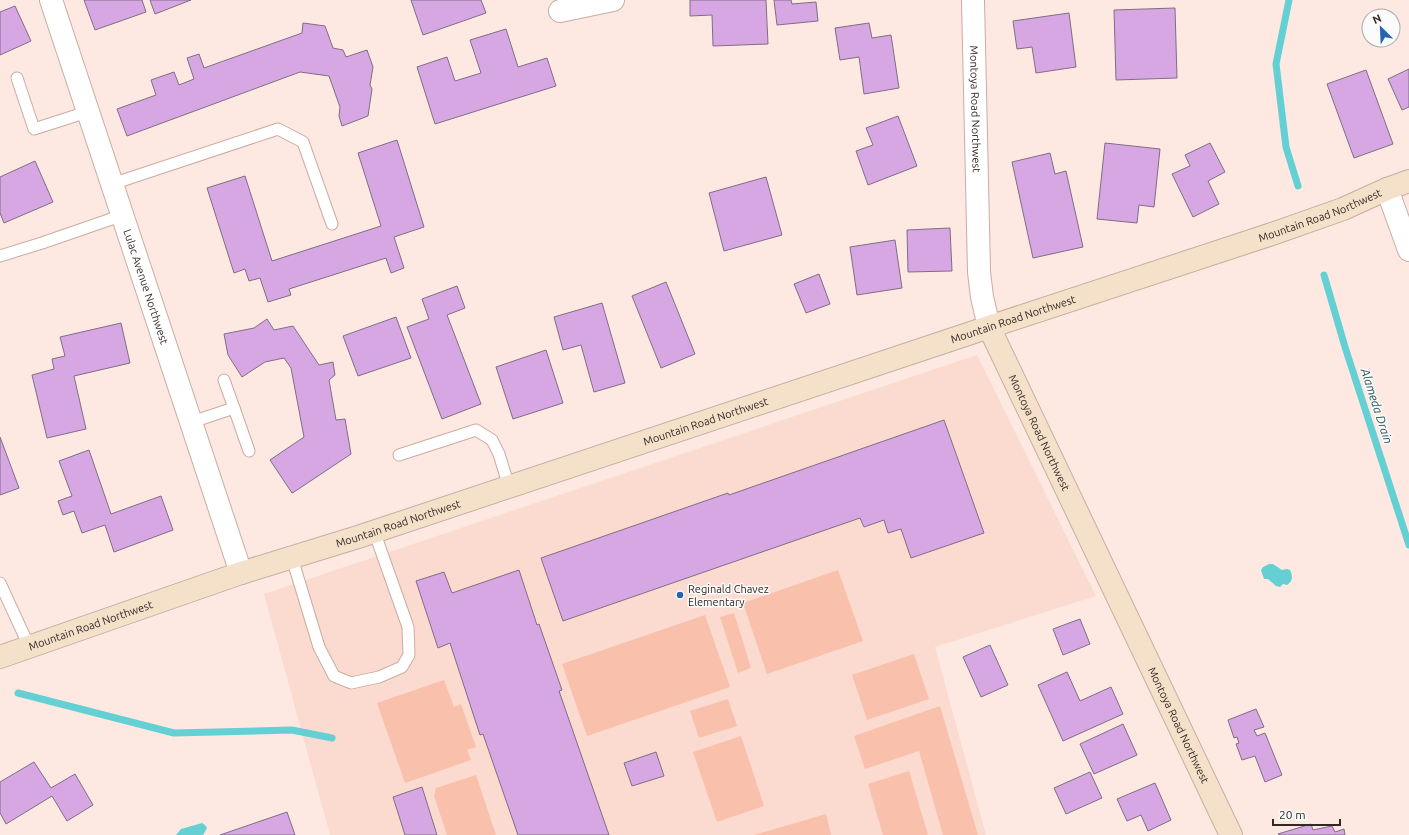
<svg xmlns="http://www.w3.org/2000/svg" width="1409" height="835" font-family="Ubuntu,sans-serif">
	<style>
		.built { fill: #fbdbd0 }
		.green { fill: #f9c0ab }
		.water { fill: #64d0d3 }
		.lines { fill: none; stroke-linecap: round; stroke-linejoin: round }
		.stream { stroke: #64d0d3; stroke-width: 7 }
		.building { fill: #d7a7e4; stroke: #7f6e84 }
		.lane-casing { stroke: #caaca1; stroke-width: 13 }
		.street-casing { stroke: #caaca1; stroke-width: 24 }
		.secondary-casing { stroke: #caaca1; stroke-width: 24 }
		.lane { stroke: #fff; stroke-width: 11 }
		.street { stroke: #fff; stroke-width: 22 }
		.secondary { stroke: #f5e0c9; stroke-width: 22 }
		.poi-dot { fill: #2564b5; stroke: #fbfbfb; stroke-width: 1.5 }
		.labels { text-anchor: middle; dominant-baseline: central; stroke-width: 3; stroke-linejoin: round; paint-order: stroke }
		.street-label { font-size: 11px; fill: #342824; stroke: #fbfbfb }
		.poi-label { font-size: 11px; fill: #342824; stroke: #fbfbfb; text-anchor: start }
		.water-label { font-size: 12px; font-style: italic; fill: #235254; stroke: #fbfbfb }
	</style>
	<rect width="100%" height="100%" fill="#fde9e2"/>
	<path class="built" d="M977,355L1096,596L935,647L986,835H330L264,594Z"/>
	<g class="green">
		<path d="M838,570L863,641L767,674L743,603Z"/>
		<path d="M734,613L751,668L738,673L720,617Z"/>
		<path d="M705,615L730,687L587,736L562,664Z"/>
		<path d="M914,654L929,699L867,720L852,675Z"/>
		<path d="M444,680L454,707L461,704L476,747L467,750L471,760L405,783L377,703Z"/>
		<path d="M728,699L737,726L699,738L690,711Z"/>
		<path d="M940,706L978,835H943L919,751L865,769L854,736Z"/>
		<path d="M741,736L764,806L717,822L693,752Z"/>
		<path d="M909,771L928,835H883L868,784Z"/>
		<path d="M476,775L496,835H447L434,796L436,788Z"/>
		<path d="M826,814L831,835H754Z"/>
	</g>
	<g class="water">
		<path d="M1269,564H1273L1282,570L1287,569L1290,570C1293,576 1293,581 1287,585L1283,584L1280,587L1276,586L1268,579H1264L1261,570L1263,567Z"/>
		<path d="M202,823L205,825L207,828L203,835H176L181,829Z"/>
	</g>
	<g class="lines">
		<g class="stream">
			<path d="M1289,0L1276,64L1286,147L1298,186"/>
			<path d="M1324,275L1345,347L1409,545"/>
			<path d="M18,693L174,733L292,730L332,738"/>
		</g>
	</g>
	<g class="building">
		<path d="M84,0H142L146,12L95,30Z"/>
		<path d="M150,0H191L155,14Z"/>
		<path d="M411,0H481L486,13L423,35Z"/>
		<path d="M690,0H766L768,44L713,46L712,15L690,16Z"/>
		<path d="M774,0H791L792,4L816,2L818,21L777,25Z"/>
		<path d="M15,6L31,41L0,55V12Z"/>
		<path d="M1175,8L1177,78L1116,80L1114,10Z"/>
		<path d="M1069,13L1076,67L1036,73L1032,47L1017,49L1013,21Z"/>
		<path d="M303,23L325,26L333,48L343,50L346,57L367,50L373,67L370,85L372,89L368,116L342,126L339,116L340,107L329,76L300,72L127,136L117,109L156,95L151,80L174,72L179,85L194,79L187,58L199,54L204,68L302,33Z"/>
		<path d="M869,23L872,38L891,35L899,88L864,94L859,57L840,60L835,28Z"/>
		<path d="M506,29L518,67L547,58L556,86L435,124L417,67L447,57L455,81L481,73L470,40Z"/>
		<path d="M1409,69V107L1402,110L1388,79Z"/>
		<path d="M1366,70L1393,144L1354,158L1327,84Z"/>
		<path d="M898,116L917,166L868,185L856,151L873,145L866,128Z"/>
		<path d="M397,140L424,227L394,237L404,268L391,273L386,258L289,289L291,295L268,302L260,278L249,281L245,269L234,273L207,188L245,176L272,261L381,226L358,153Z"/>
		<path d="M1105,143L1160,149L1154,207L1139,205L1137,223L1097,219Z"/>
		<path d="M1210,143L1225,172L1208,181L1219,204L1193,217L1172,174L1190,166L1185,155Z"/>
		<path d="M1050,153L1055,174L1066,171L1083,247L1033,258L1012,162Z"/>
		<path d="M35,161L53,202L4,223L0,213V177Z"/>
		<path d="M766,177L782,235L724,251L709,193Z"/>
		<path d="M950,228L952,271L908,272L907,230Z"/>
		<path d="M895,240L902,288L857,295L850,247Z"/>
		<path d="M819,274L830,304L806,313L794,284Z"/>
		<path d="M666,282L695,354L661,368L632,296Z"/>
		<path d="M457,286L465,308L447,315L481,404L442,419L407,327L429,319L422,299Z"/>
		<path d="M602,303L625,383L594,392L581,345L563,350L554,317Z"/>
		<path d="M396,317L411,358L358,376L343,336Z"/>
		<path d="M267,319L274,330L293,326L319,365L333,362L335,375L329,380L336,420L345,419L351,454L294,492L292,493L270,460L304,437L291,368L284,358L265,362L242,377L228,355L224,334L254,328Z"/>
		<path d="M121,323L130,363L74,376L86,429L47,438L32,375L54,369L52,359L65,356L60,337Z"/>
		<path d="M546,350L563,403L513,419L496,367Z"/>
		<path d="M944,420L984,533L911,558L901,529L888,533L884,520L864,527L860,518L563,621L541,558L728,493L729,495Z"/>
		<path d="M0,437L19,488L0,495Z"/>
		<path d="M89,450L111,514L161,496L173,530L114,552L105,525L82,533L74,511L63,515L58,501L72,496L59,461Z"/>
		<path d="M519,570L537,625L539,624L562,690L559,691L609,835H518L483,734L480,735L450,643L438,648L416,581L444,572L452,593Z"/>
		<path d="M1080,619L1090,644L1063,655L1053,629Z"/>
		<path d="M990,645L1008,685L981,697L963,657Z"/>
		<path d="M1067,672L1080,701L1111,687L1123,714L1063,741L1038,685Z"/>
		<path d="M1256,709L1264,727L1254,730L1257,736L1265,733L1282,775L1265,782L1255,756L1242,760L1236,744L1239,743L1237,737L1234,738L1228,720Z"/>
		<path d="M1123,724L1137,755L1094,774L1080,744Z"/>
		<path d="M656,752L664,776L632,786L624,763Z"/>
		<path d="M34,762L51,788L75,774L93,805L67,821L52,796L6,824L0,813V782Z"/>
		<path d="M1090,772L1102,798L1066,814L1054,788Z"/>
		<path d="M1155,783L1171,820L1148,831L1141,815L1127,821L1117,799Z"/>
		<path d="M422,787L437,835H405L393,797Z"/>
		<path d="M287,812L295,835H220Z"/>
		<path d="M1311,824L1313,830L1332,826L1335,832L1344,829L1345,835H1279L1278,834Z"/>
	</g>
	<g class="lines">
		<g class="lane-casing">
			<g id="lane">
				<path d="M17,78L34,129L87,112"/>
				<path d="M112,184L278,129L303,142L332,224"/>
				<path d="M0,256L42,243L123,215"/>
				<path d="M224,380L234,408"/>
				<path d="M192,422L234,408L249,451"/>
				<path d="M399,455L476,430L492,440L499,454L509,487"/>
				<path d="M292,558L319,647L334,676L351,683L379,677L402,667L409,655L408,627L374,531"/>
				<path d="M0,583L29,646"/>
			</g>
		</g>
		<g class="street-casing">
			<g id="street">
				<path id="s1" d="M51,0L241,573"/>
				<path id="s2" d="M973,0L979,272L982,297L989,327"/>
				<path d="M560,11L613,0"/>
				<path d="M1387,189L1409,250"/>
			</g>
		</g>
		<g class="secondary-casing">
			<g id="secondary">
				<path id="s3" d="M989,327L1231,835"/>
				<path id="s4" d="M0,657L241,573L358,537L989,327L1269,235L1343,209L1387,189L1409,181"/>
			</g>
		</g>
		<use href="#lane" class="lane"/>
		<use href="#street" class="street"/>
		<use href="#secondary" class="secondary"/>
	</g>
	<circle class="poi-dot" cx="680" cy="595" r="4"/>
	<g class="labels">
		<g class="street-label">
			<text stroke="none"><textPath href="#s2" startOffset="109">Montoya Road Northwest</textPath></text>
			<text stroke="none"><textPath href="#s4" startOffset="1392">Mountain Road Northwest</textPath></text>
			<text stroke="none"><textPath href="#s1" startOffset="302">Lulac Avenue Northwest</textPath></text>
			<text stroke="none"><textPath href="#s4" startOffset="1068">Mountain Road Northwest</textPath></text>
			<text stroke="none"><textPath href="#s4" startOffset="744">Mountain Road Northwest</textPath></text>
			<text stroke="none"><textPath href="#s3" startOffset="117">Montoya Road Northwest</textPath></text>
			<text stroke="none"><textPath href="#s4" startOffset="420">Mountain Road Northwest</textPath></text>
			<text stroke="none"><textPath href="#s4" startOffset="96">Mountain Road Northwest</textPath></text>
			<text stroke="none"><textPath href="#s3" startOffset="441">Montoya Road Northwest</textPath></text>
		</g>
		<g class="poi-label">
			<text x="688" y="589">Reginald Chavez<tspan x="688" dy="13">Elementary</tspan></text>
		</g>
		<g class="water-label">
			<text transform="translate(1377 406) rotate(72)">Alameda Drain</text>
		</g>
	</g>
	<g transform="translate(1381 28) rotate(336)"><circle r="19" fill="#fbfbfb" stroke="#aba7a5"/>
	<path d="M0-3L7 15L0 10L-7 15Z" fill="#2564b5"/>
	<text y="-6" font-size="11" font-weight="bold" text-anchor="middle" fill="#342824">N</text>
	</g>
	<path d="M1273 819v6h67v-6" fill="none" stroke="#342824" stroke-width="2"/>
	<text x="1279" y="819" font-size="12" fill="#342824" stroke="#fbfbfb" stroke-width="3" paint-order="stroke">20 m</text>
</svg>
